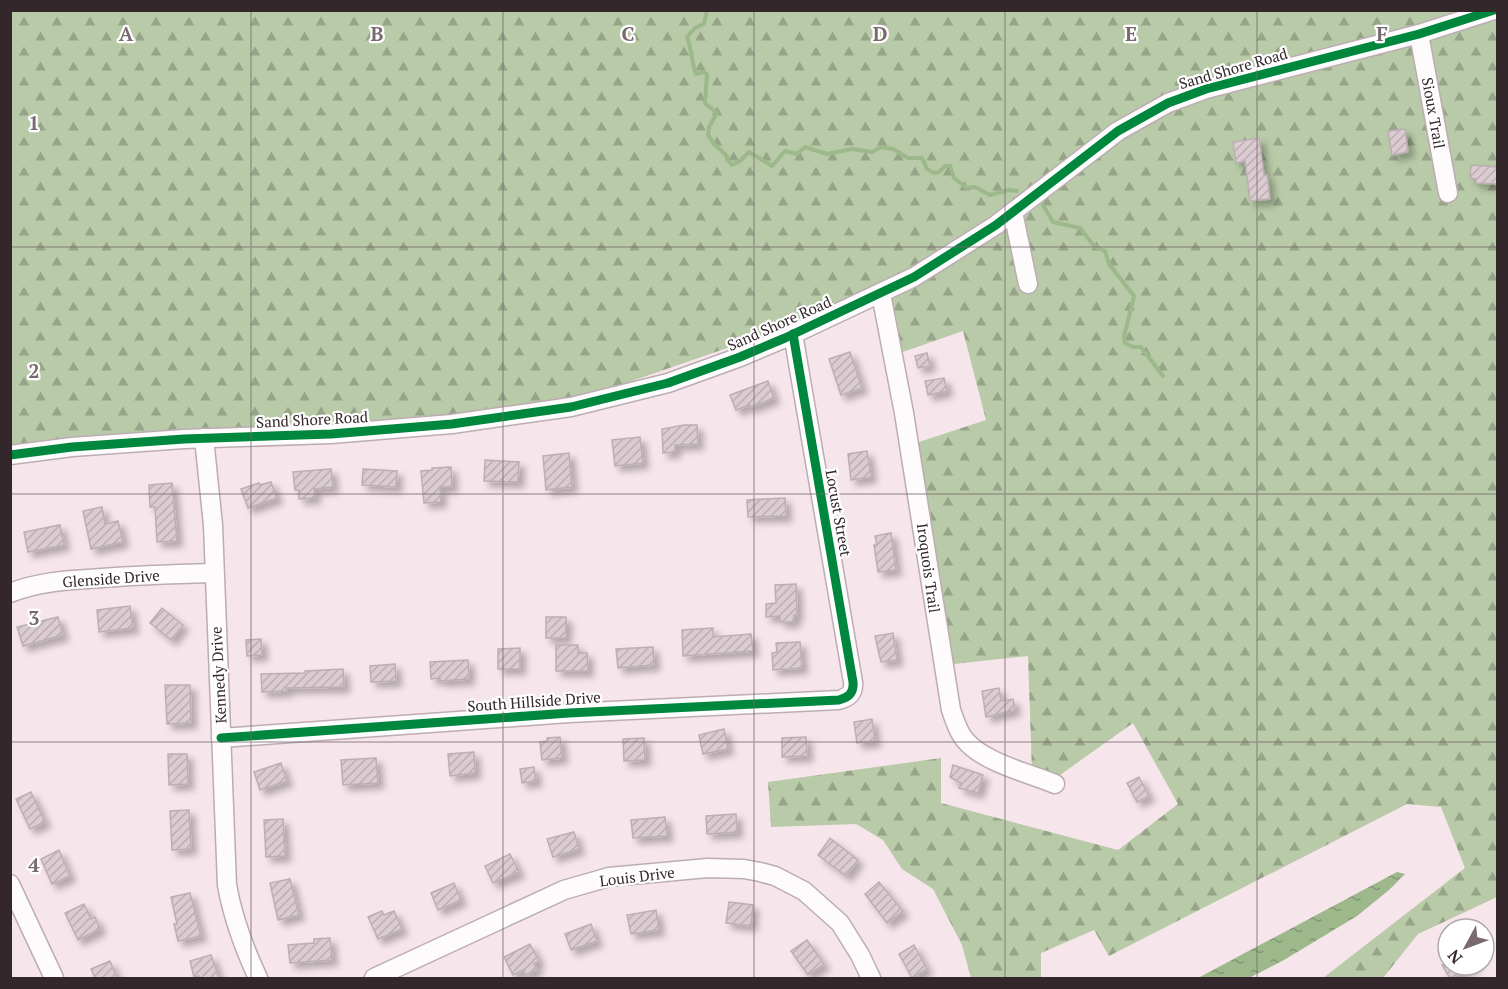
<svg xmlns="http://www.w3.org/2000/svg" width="1508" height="989" font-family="'PT Serif',serif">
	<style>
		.forest { fill: url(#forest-firs) }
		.water { fill: url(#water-ripples) }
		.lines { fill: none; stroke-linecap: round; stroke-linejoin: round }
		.stream { stroke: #9db88b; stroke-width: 4 }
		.building { fill: url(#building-hatch); stroke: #bcafb4; stroke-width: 1.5; filter: url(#shadow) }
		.minor-casing { stroke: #bcadb3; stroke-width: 21 }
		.minor { stroke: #fefbfc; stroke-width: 18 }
		.cycleway-casing { stroke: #fff; stroke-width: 13 }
		.cycleway { stroke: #00873e; stroke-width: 9 }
		.grid { fill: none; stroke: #786a6f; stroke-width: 1.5; stroke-opacity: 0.55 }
		.labels { text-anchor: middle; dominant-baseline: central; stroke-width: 4.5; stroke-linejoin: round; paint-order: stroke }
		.street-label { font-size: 15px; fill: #34272c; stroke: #fff }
		.grid-label { font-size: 20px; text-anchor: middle; font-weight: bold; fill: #786a6f; stroke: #fff; stroke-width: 4.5; stroke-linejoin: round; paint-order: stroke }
	</style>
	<defs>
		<pattern id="forest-firs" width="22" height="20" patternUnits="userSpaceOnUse" patternTransform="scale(1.5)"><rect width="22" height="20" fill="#b8caa7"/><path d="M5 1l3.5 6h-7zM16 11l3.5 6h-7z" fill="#96a488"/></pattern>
		<pattern id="water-ripples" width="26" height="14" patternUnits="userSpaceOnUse" patternTransform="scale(1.5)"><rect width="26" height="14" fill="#9db88b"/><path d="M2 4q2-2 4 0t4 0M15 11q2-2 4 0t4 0" fill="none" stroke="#819672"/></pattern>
		<pattern id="building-hatch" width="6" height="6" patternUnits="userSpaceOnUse" patternTransform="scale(1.5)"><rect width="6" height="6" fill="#daccd1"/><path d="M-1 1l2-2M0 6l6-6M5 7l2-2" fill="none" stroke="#bcafb4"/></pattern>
		<filter id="shadow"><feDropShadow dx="5.5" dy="5.5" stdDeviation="3" flood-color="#0004"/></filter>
	</defs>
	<rect width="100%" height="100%" fill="#f6e5eb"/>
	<path class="forest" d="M11,11H1497V897L1418,934L1383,978H1323L1465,868L1441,807L1407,804L1109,956L1094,930L1041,953V978H971L962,945L933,889L902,869L883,840L856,824L771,827L768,782L941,758V803L1118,850L1178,804L1133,723L1053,780L1032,772L1028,656L945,665L910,445L986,420L963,331L894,355L877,296L554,408L11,462Z"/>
	<path class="water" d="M1397,872L1405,874L1389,890L1357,916L1284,960L1249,978H1198Z"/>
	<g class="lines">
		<g class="stream">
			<path d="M707,10L704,24L695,28L687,37C692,49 691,61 696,74L703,72L707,74L705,103L717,113L709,127L708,135L715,145L727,156V159L732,165L740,161L749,152L772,166L785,151L797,154L805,147L827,154L852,149L872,152L881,147L893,149L908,158H922L927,169L934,173L939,172L945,166H950L954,178L967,188L975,187L990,195L1009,190L1017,191"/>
			<path d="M1043,205L1053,222L1080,228L1094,246L1105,251L1109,264L1134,296L1124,337L1125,343L1133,347H1141L1163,376"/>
		</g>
	</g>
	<g class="building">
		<path d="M1405,129L1408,152L1392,155L1388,131Z"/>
		<path d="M1259,138L1264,175H1267L1270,199L1250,201L1245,161L1236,163L1233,142Z"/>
		<path d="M1471,165L1497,167V184L1476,183V179L1470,178Z"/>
		<path d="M850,352L862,388L841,395L829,359Z"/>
		<path d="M927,353L930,366L918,368L915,356Z"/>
		<path d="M944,378L947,391L928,395L925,381Z"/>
		<path d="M768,381L774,398L751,407L750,405L736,410L730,395Z"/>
		<path d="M684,425H697L698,444L675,445V452L663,453L662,429Z"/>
		<path d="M640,437L643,463L615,466L612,440Z"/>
		<path d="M867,451L871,477L851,480L848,454Z"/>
		<path d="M569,453L572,487L546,490L543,456Z"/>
		<path d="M485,460L519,462L518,482L484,481Z"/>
		<path d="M451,467L452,487H440L441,502L424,503L421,471L432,470V468Z"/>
		<path d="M331,469L333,487L314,489L315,498L299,499V490H295L293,472Z"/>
		<path d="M363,469L397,471L396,487L362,485Z"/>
		<path d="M271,482L277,498L248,508L241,489L259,483L260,485Z"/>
		<path d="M172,483L177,541L157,542L155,507H150L149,485Z"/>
		<path d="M785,498L786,516L748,517L747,500Z"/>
		<path d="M102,507L105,524L118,521L123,542L91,549L83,511Z"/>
		<path d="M60,525L64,545L28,552L24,532Z"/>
		<path d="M891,533L896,570L878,572L874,545H877L875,536Z"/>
		<path d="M796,584L797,615H794V622H780V616L766,617V604L776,603L775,585Z"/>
		<path d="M130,606L133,628L99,632L97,610Z"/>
		<path d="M162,608L183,625L171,640L150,623Z"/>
		<path d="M58,617L63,635L23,646L17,627Z"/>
		<rect x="546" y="617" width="20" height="21"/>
		<path d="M713,628V637L751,634L753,651L683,656L682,630Z"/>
		<path d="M893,633L897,660L881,662L875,636Z"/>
		<path d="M261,639L262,655L247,656L246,640Z"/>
		<path d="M800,642L802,668L773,670L772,653L777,652L776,643Z"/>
		<path d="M556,645H578V653H587L588,671H556Z"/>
		<path d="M653,647L654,665L618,668L616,649Z"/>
		<path d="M520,648V669H498V649Z"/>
		<path d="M468,660L469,679L440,681V678L431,679L430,662Z"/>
		<path d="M395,664L396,681L371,682L370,666Z"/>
		<path d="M343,669L344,687L286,688L287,691L262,692L261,674L305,673V671Z"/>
		<path d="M165,685H190L191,723L167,724Z"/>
		<path d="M999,688L1001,701L1013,699L1015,710L986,717L982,691Z"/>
		<path d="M872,719L875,741L857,743L854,722Z"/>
		<path d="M724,729L728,749L703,754L699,735Z"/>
		<path d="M560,737L562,758L542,760L540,742L547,741V738Z"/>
		<path d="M806,737L807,756L782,757V738Z"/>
		<path d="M644,738L645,760L624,761L623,739Z"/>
		<path d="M474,752L475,773L450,776L448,754Z"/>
		<path d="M168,754H187L188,784L169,785Z"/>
		<path d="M376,758L378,783L343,785L341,760Z"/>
		<path d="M281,763L287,781L260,790L254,772Z"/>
		<path d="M953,765L983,775L978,793L959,788L961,783L950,777Z"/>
		<path d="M534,767L536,781L522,783L520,769Z"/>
		<path d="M1139,777L1149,796L1137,802L1127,783Z"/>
		<path d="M31,792L45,822L30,829L16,799Z"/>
		<path d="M189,810L191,849L172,850L170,811Z"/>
		<path d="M736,814L737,832L707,834L706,816Z"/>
		<path d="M665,817L667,836L633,838L631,820Z"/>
		<path d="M283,819L285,856L266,857L264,820Z"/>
		<path d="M574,832L579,849L553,857L547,839Z"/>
		<path d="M830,838L858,860L846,876L818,855Z"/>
		<path d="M59,850L70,876L52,884L41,859Z"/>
		<path d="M510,854L519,872L493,883L485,866Z"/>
		<path d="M290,879L299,915L278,920L270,883Z"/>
		<path d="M879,882L903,911L887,923L865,894Z"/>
		<path d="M454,883L461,900L438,910L431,893Z"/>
		<path d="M190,893L201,936L178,941L174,924H177L171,897Z"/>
		<path d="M729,902L753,905L751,926L726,923Z"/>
		<path d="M84,904L91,919L95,917L100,929L78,940L65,913Z"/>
		<path d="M656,910L659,930L631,934L627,915Z"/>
		<path d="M382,911L384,915L394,911L402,929L378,939L368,917Z"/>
		<path d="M591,924L597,941L571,950L565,934Z"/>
		<path d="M330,938L332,960L290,963L288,945L314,943V939Z"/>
		<path d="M807,940L824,964L808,975L791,951Z"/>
		<path d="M530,944L539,961L534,964L537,970L526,975L523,970L513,975L504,957Z"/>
		<path d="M914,945L927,969L912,978L899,954Z"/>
		<path d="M211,955L219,978H199V976L194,977L190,961Z"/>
		<path d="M110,961L117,978H95L91,969Z"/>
		<path d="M1442,965H1477L1450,978Z"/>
	</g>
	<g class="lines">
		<g class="minor-casing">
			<g id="minor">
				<path d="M1419,34L1448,193"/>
				<path d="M1013,212L1028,284"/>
				<path d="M881,294L904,413L951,710C955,721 958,732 965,740C984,763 1029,773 1055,784"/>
				<path d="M204,438L213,525L227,885C233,919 244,948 258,978"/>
				<path d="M10,455L72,447L184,439L331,434L452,424L571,407L668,383L740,357L785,338L914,277L996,225L1118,131L1168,103L1206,89L1419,34L1494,10"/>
				<path d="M10,593C40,581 71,580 102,578C139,575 176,574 214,573"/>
				<path d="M221,738L569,713L839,700C849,697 854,693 853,682L793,334"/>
				<path d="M10,884L54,978"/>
				<path d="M374,978L564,890L609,877L708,868L744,869L760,872L775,876L804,891L840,923L860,955L871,978"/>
			</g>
		</g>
		<use href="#minor" class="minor"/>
		<g class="cycleway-casing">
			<g id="cycleway">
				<path d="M10,455L72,447L184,439L331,434L452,424L571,407L668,383L740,357L785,338L914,277L996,225L1118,131L1168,103L1206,89L1419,34L1494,10"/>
				<path d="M221,738L569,713L839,700C849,697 854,693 853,682L793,334"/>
			</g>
		</g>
		<use href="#cycleway" class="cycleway"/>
	</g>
	<path class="grid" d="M251,10V978M503,10V978M754,10V978M1005,10V978M1257,10V978M10,247H1498M10,494H1498M10,742H1498"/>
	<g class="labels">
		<g class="street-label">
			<text transform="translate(1233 68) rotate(-16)">Sand Shore Road</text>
			<text transform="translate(1434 113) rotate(80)">Sioux Trail</text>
			<text transform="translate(779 323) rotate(-24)">Sand Shore Road</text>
			<text transform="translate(312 419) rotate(-3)">Sand Shore Road</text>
			<text transform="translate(839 513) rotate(80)">Locust Street</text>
			<text transform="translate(929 568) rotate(82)">Iroquois Trail</text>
			<text transform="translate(111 578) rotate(-4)">Glenside Drive</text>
			<text transform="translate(218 675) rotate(-93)">Kennedy Drive</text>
			<text transform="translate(534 701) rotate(-4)">South Hillside Drive</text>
			<text transform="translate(637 876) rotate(-7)">Louis Drive</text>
		</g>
	</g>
	<g class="grid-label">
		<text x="126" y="41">A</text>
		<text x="377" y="41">B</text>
		<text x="628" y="41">C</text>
		<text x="880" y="41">D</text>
		<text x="1131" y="41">E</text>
		<text x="1382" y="41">F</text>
		<text x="34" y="130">1</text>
		<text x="34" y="378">2</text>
		<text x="34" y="625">3</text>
		<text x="34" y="872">4</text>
	</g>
	<rect width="1508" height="989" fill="none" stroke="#34272c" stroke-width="24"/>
	<g transform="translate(1466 947) rotate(229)"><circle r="28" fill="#ffffff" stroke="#aea9ab" stroke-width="1.5"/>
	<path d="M0-4.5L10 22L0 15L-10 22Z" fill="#786a6f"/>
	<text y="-9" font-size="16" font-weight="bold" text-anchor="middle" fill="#34272c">N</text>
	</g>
</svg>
